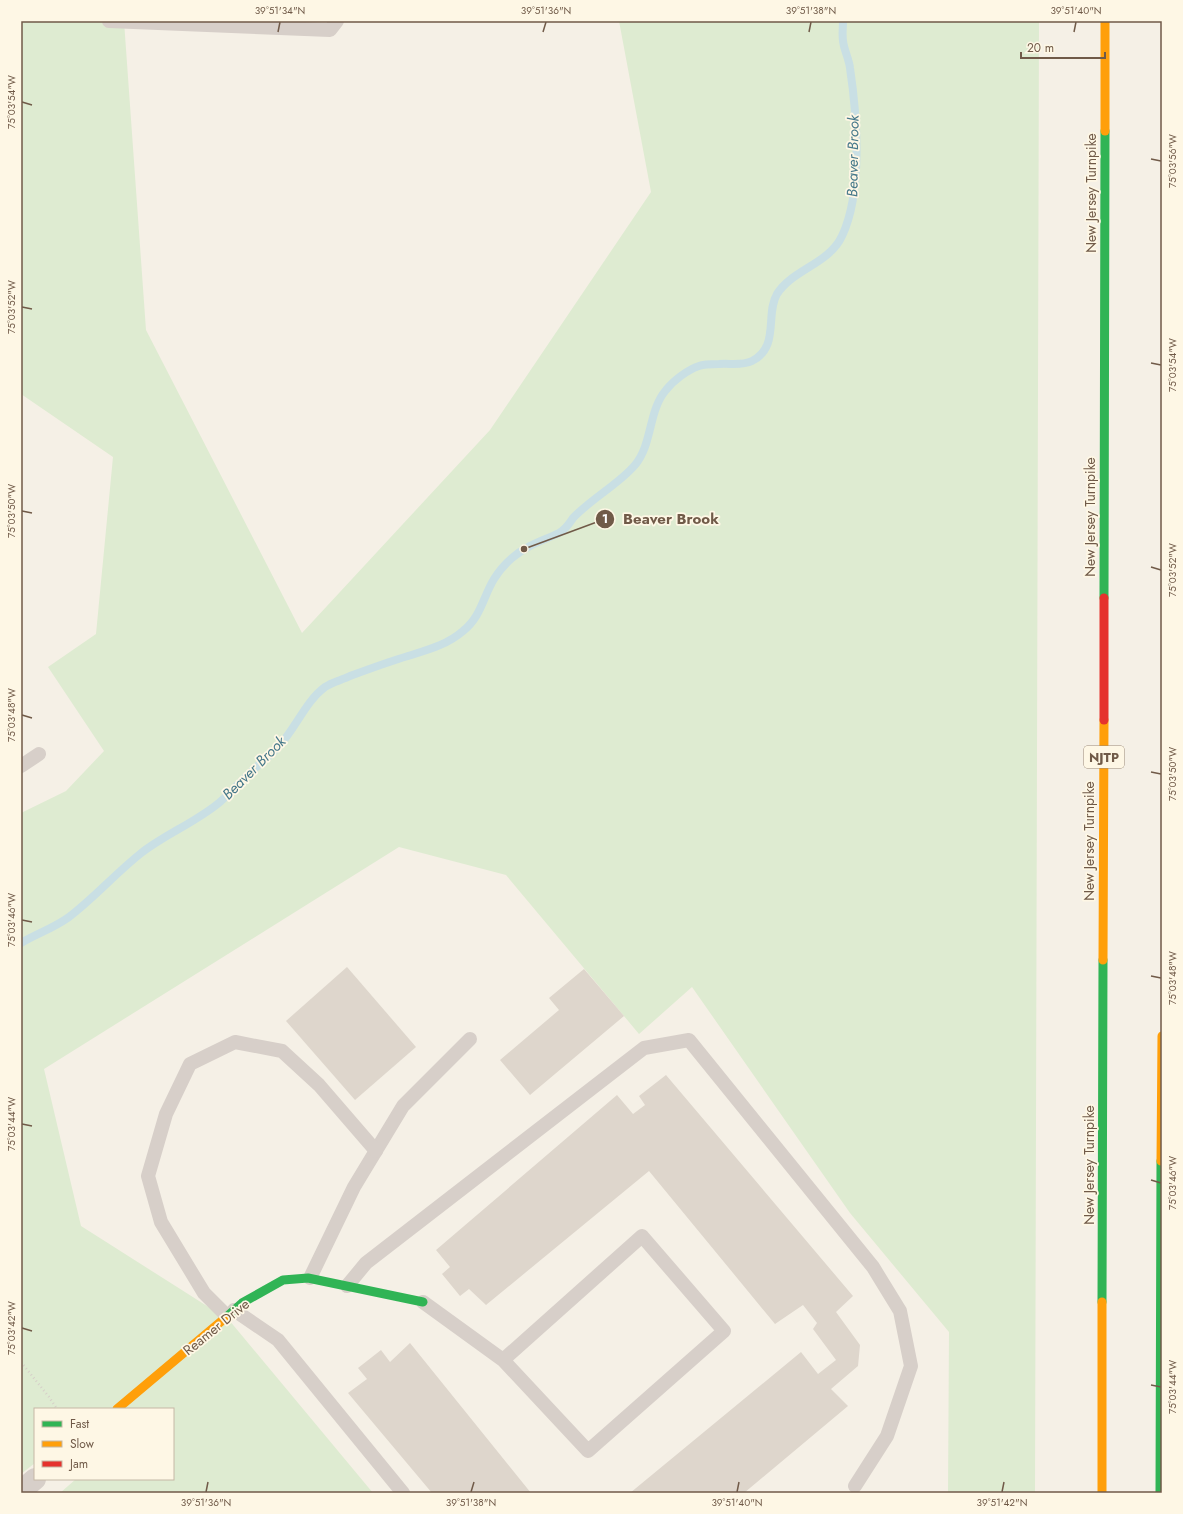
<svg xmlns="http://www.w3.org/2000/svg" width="1183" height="1514" font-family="Jost,sans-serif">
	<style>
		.green { fill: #deebd1 }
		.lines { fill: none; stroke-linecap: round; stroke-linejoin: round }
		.stream { stroke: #c9dfe4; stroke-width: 8 }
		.building { fill: #ded6cc }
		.path { stroke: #d6cfc8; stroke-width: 2.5; stroke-dasharray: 1 3; stroke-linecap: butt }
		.lane { stroke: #d7cfc9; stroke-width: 14 }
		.street { stroke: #d7cfc9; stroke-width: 22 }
		.fast { stroke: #30b455; stroke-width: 9 }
		.slow { stroke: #ff9f0a; stroke-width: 9 }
		.jam { stroke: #e5322d; stroke-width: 9 }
		.ticks { fill: none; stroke: #705a48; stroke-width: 1.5 }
		.labels { text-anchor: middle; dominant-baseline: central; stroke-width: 3.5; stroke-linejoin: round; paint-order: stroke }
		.shield { fill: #fef7e5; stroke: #9b8977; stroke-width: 1 }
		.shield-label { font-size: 13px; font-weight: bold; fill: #705a48 }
		.street-label { font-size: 14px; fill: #705a48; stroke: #fef7e5 }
		.water-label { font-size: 15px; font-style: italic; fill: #46788a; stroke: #fef7e5 }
		.leader { fill: none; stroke: #705a48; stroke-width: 1.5 }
		.callout-dot { fill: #705a48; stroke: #fef7e5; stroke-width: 1.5 }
		.mark-label { font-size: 12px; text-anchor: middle; font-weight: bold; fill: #fff }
		.callout-label { font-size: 15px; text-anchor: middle; font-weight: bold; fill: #705a48; stroke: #fef7e5; stroke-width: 3.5; stroke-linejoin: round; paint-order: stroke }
		.neatline { fill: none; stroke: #705a48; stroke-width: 1.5 }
		.ticks-label { font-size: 10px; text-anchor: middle; fill: #705a48 }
	</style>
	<rect width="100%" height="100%" fill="#f5f0e6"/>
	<path class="green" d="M21,21H124L146,330L302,633L490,430L651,192L619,21H1039L1035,1493H948L949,1332L850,1213L692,987L639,1034L506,875L399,847L44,1069L81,1226L229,1320L373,1493H60L76,1479H173V1409H35V1463L21,1474V813L66,791L104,751L48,667L96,634L113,457L21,394Z"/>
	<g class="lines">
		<path class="stream" d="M21,943C36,934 54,928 69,917C94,898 115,874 140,854C165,834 195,823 220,802C230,793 239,783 249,774C259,764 270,756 279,746C296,728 305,702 325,687C332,682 342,680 350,676C369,669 388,662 408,656C427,650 447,645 463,631C481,617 483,597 494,579C499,571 505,564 512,558C527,545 542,541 559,533C566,529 569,524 573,518C592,498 619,484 635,465C653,443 648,411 666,390C673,381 687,370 699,366C704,364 713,364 719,364C730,363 742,366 752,361C780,347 765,314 777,294C793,269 829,264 842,236C863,192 857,115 850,68C849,59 844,50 843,41C842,35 843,28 843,21"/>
	</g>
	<g class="building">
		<path d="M347,967L416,1047L355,1100L286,1021Z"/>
		<path d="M584,969L624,1016L530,1095L500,1060L559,1010L549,998Z"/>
		<path d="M666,1075L853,1296L836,1312L860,1345L858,1366L831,1389L848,1406L744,1493H630L801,1352L818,1374L836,1360L813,1329L817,1323L803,1305L775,1324L649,1171L486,1305L469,1289L460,1296L442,1274L450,1267L436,1250L617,1095L633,1114L645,1105L639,1096Z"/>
		<path d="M410,1343L531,1493H432L348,1393L367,1379L358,1368L381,1350L390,1362Z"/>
	</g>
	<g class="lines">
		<path class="path" d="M21,1362L49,1397L57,1409"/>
		<g class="lane">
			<path d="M109,21L330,30L337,21"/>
			<path d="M21,766L39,754"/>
			<path d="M310,1278L354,1187L403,1106L470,1039"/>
			<path d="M347,1286L366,1263L644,1048L689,1040L873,1267L900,1311L911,1366L887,1436L855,1486"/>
			<path d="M423,1302L503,1360L642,1236L724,1331L588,1451L503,1360"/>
			<path d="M234,1310L278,1340L403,1493"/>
			<path d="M227,1316L204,1293L161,1222L148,1176L166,1114L190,1064L235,1042L282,1051L319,1085L376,1151"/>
		</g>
		<path class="street" d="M21,1491L35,1479"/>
		<g class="fast">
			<path d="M1104,598L1105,131"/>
			<path d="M1102,1302L1103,960"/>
			<path d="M224,1319L242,1303L283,1280L308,1278L423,1302"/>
			<path d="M1160,1493L1161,1161"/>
		</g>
		<g class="slow">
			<path d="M1105,131V21"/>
			<path d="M1103,960L1104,720"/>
			<path d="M1161,1161L1162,1036"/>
			<path d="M117,1409L224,1319"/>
			<path d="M1102,1493V1302"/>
		</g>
		<path class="jam" d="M1104,720V598"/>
	</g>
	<path class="ticks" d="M278,32L280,22M543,32L546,22M809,32L811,22M1074,32L1076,22M22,102L32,105M1151,159L1161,161M22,307L32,309M1151,363L1161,365M22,511L32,513M1151,567L1161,570M22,715L32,718M1151,772L1161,774M22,920L32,922M1151,976L1161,978M22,1124L32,1126M1151,1180L1161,1183M22,1328L32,1331M1151,1385L1161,1387M206,1492L208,1482M471,1492L474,1482M737,1492L739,1482M1002,1492L1004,1482"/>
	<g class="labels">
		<rect class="shield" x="1084" y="746" width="40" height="22" rx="3"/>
		<g class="shield-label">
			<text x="1104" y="757">NJTP</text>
		</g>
		<g class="street-label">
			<text transform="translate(1091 193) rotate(-90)">New Jersey Turnpike</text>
			<text transform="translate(1090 517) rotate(-90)">New Jersey Turnpike</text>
			<text transform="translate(1089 841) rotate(-90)">New Jersey Turnpike</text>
			<text transform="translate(1089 1165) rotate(-90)">New Jersey Turnpike</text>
			<text transform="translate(216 1327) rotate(-39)">Reamer Drive</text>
		</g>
		<g class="water-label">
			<text transform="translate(853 156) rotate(-89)">Beaver Brook</text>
			<text transform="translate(254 768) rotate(-45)">Beaver Brook</text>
		</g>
	</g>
	<path class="leader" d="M524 549L605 519"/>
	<g class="callout-dot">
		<circle cx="524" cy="549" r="4"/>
		<circle cx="605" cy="519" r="10"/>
	</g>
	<g class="mark-label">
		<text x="605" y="523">1</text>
	</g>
	<g class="callout-label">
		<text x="671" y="524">Beaver Brook</text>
	</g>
	<rect width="1183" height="1514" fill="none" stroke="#fef7e5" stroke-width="44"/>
	<rect x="34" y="1408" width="140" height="72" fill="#fef7e5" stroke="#c5b8a6"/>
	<rect x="42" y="1421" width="20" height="6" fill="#30b455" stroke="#c5b8a6"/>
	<text x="70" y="1428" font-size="12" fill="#705a48">Fast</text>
	<rect x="42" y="1441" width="20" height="6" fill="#ff9f0a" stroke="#c5b8a6"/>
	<text x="70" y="1448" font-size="12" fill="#705a48">Slow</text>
	<rect x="42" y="1461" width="20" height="6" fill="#e5322d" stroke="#c5b8a6"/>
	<text x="70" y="1468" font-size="12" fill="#705a48">Jam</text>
	<path d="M1021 52v6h84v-6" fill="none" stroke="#705a48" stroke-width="2"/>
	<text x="1027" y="52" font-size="12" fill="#705a48" stroke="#fef7e5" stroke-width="3" paint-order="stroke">20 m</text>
	<rect x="22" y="22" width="1139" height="1470" class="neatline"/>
	<g class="ticks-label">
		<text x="280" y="14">39°51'34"N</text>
		<text x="546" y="14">39°51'36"N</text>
		<text x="811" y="14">39°51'38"N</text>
		<text x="1076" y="14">39°51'40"N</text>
		<text transform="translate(11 102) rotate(-90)" y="4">75°03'54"W</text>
		<text transform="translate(1172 161) rotate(-90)" y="4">75°03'56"W</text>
		<text transform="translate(11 307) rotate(-90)" y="4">75°03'52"W</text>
		<text transform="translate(1172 365) rotate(-90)" y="4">75°03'54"W</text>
		<text transform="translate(11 511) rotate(-90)" y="4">75°03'50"W</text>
		<text transform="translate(1172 570) rotate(-90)" y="4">75°03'52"W</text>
		<text transform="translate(11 715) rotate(-90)" y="4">75°03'48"W</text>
		<text transform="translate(1172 774) rotate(-90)" y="4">75°03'50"W</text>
		<text transform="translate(11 920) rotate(-90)" y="4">75°03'46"W</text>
		<text transform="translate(1172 978) rotate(-90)" y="4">75°03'48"W</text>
		<text transform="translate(11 1124) rotate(-90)" y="4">75°03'44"W</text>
		<text transform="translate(1172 1183) rotate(-90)" y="4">75°03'46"W</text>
		<text transform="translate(11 1328) rotate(-90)" y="4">75°03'42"W</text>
		<text transform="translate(1172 1387) rotate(-90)" y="4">75°03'44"W</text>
		<text x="206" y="1506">39°51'36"N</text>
		<text x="471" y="1506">39°51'38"N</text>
		<text x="737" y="1506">39°51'40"N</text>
		<text x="1002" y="1506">39°51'42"N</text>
	</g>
</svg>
